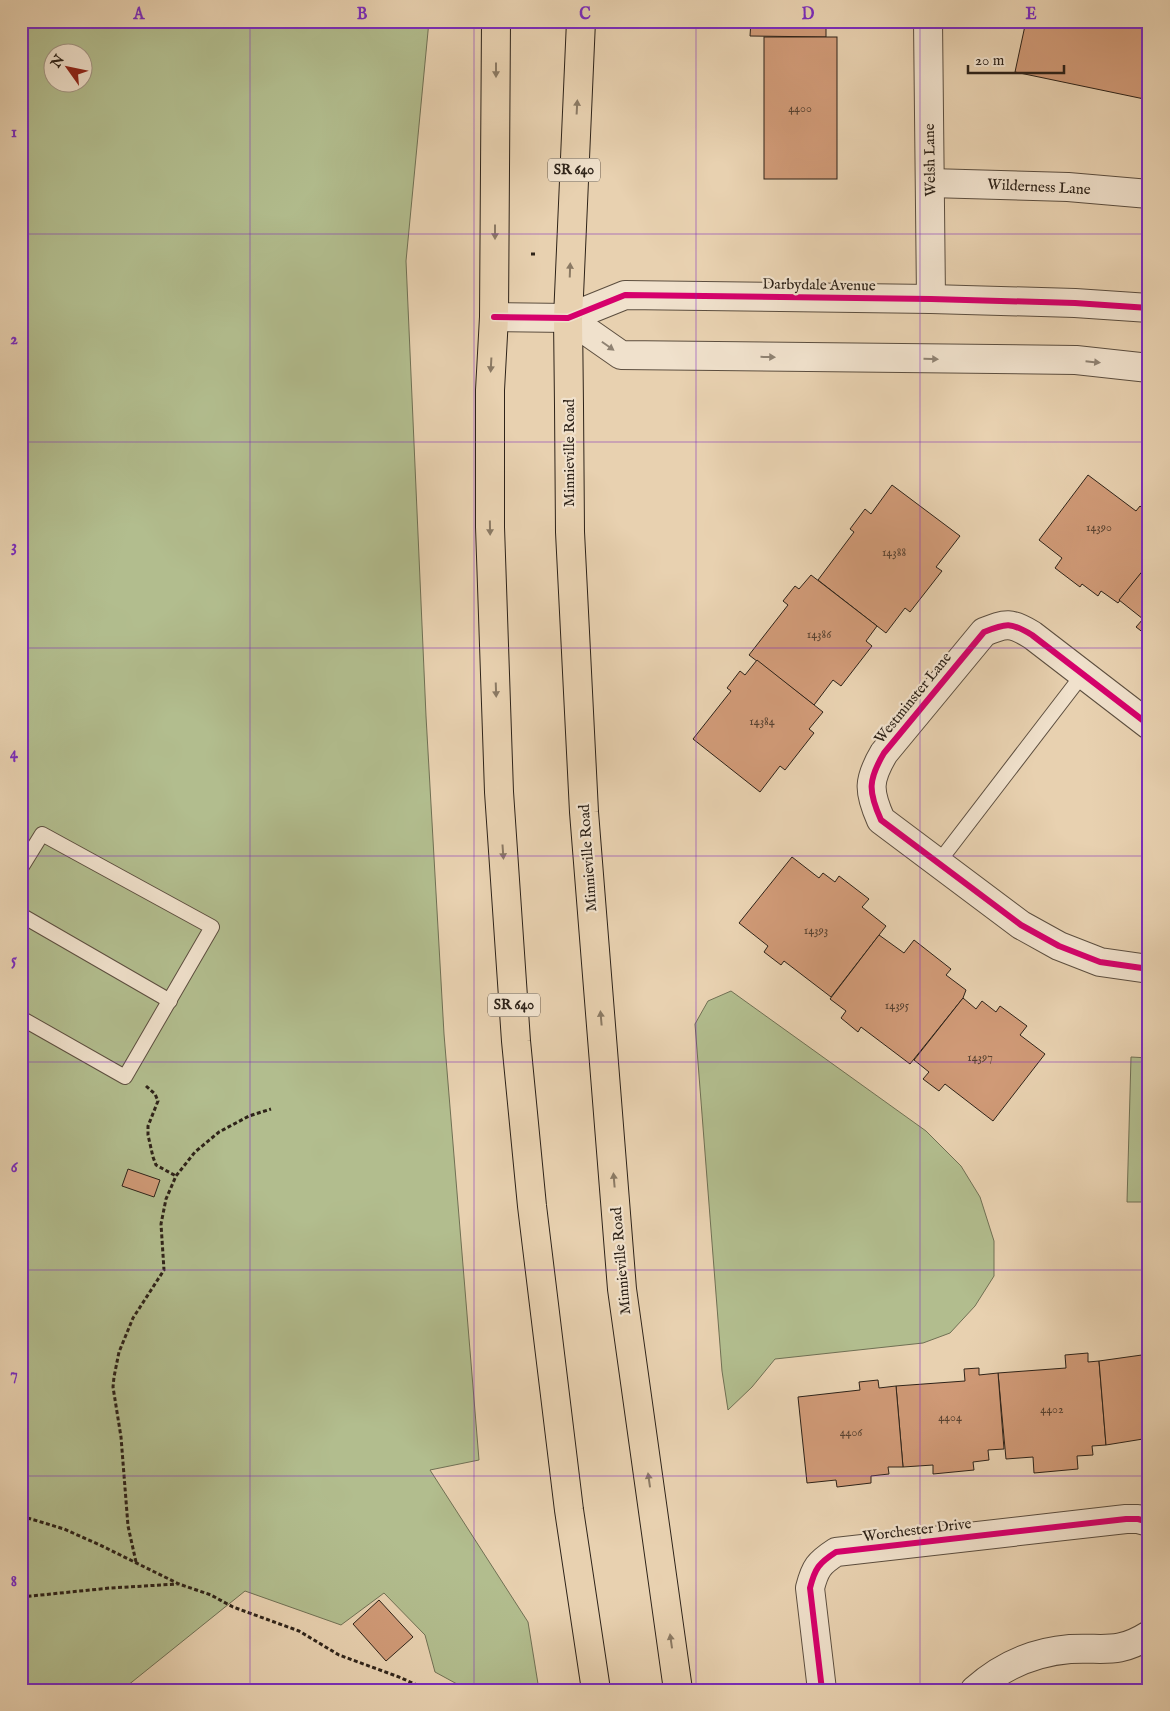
<svg xmlns="http://www.w3.org/2000/svg" width="1170" height="1711" font-family="'IM FELL English',serif">
	<style>
		.green { fill: #b2bd8e; stroke: #707054; fill-rule: evenodd }
		.building { fill: #d09a77; stroke: #2e2319 }
		.lines { fill: none; stroke-linecap: round; stroke-linejoin: round }
		.service-casing { stroke: #5c4e3f; stroke-width: 16 }
		.minor-casing { stroke: #5c4e3f; stroke-width: 30 }
		.tertiary-casing { stroke: #5c4e3f; stroke-width: 30 }
		.primary-casing { stroke: #2e2319; stroke-width: 30 }
		.path { stroke: #2e2319; stroke-width: 3; stroke-dasharray: 4 2.5; stroke-linecap: butt }
		.service { stroke: #f0e1cc; stroke-width: 14 }
		.minor { stroke: #f0e1cc; stroke-width: 28 }
		.tertiary { stroke: #f0e1cc; stroke-width: 28 }
		.primary { stroke: #e8d1b0; stroke-width: 28 }
		.cycleway-casing { stroke: #f0e1cc; stroke-width: 9 }
		.cycleway { stroke: #d6006c; stroke-width: 6 }
		.oneway { fill: #8b7a64 }
		.oneway2 { fill: #8f8272 }
		.grid { fill: none; stroke: #7b2cbf; stroke-width: 1; stroke-opacity: 0.55 }
		.labels { text-anchor: middle; dominant-baseline: central; stroke-width: 4.5; stroke-linejoin: round; paint-order: stroke }
		.number-label { font-size: 12px; fill: #564130 }
		.shield { fill: #f0e1cc; stroke: #685c4f; stroke-width: 1 }
		.shield-label { font-size: 14px; font-weight: bold; fill: #2e2319 }
		.street-label { font-size: 15px; fill: #2e2319; stroke: #f0e1cc }
		.neatline { fill: none; stroke: #7b2cbf; stroke-width: 2 }
		.grid-label { font-size: 16px; text-anchor: middle; font-weight: bold; fill: #7b2cbf }
	</style>
	<rect width="100%" height="100%" fill="#e8d1b0"/>
	<filter id="stains"><feTurbulence type="fractalNoise" baseFrequency=".004" numOctaves="4"/><feColorMatrix values="0 0 0 0 .2 0 0 0 0 .09 0 0 0 0 .02 0 0 0 .5 -.17"/></filter>
	<radialGradient id="worn" r=".72"><stop offset=".6" stop-color="#630" stop-opacity="0"/><stop offset="1" stop-color="#630" stop-opacity=".3"/></radialGradient>
	<g class="green">
		<path d="M21,21H429L406,261L426,716L444,1034L479,1460L430,1470L528,1622L539,1690H468L435,1672L425,1635L384,1593L341,1625L245,1591L122,1690H21ZM52,52H82V82H52Z"/>
		<path d="M731,991L926,1131L961,1166L980,1197L994,1241V1276L975,1306L950,1333L923,1343L775,1359L752,1387L728,1410L722,1371L695,1024L708,1001Z"/>
		<path d="M1131,1057L1149,1058V1202H1127Z"/>
	</g>
	<g class="building">
		<path d="M751,21H826V37L750,36Z"/>
		<path d="M1026,21H1149V100L1015,72Z"/>
		<rect x="764" y="37" width="73" height="142"/>
		<path d="M1088,475L1136,511L1140,506L1149,514V563L1118,603L1101,591L1098,596L1082,584L1080,587L1055,568L1062,558L1039,540Z"/>
		<path d="M892,485L960,536L936,567L942,571L910,612L905,608L886,633L818,580L854,532L850,529L865,509L871,514Z"/>
		<path d="M1149,563V637L1136,627L1143,619L1119,600Z"/>
		<path d="M811,575L877,626L866,641L872,646L841,686L833,680L814,705L749,655L788,605L783,601L795,586L799,589Z"/>
		<path d="M757,660L823,712L809,729L814,733L785,770L780,766L760,792L693,739L731,691L727,688L740,671L745,675Z"/>
		<path d="M792,857L819,878L823,873L835,882L839,876L869,899L862,907L886,926L831,997L784,961L781,965L764,952L768,946L739,923Z"/>
		<path d="M879,935L904,953L914,940L951,969L946,975L966,990L963,998L910,1064L861,1027L858,1032L841,1018L846,1011L830,999Z"/>
		<path d="M963,998L976,1009L982,1001L996,1012L1000,1006L1027,1026L1020,1035L1045,1054L993,1121L945,1084L939,1091L923,1079L929,1072L914,1060Z"/>
		<path d="M128,1169L160,1180L154,1197L122,1186Z"/>
		<path d="M1088,1353V1362L1099,1361L1106,1445L1092,1446L1093,1455L1077,1456L1078,1469L1034,1473L1033,1457L1006,1459L998,1373L1066,1368L1065,1355Z"/>
		<path d="M1149,1354V1445L1143,1446V1439L1106,1445L1099,1361Z"/>
		<path d="M979,1368V1375L998,1373L1004,1449L988,1450L989,1460L973,1462L974,1470L933,1474V1465L903,1467L896,1386L965,1381L964,1369Z"/>
		<path d="M878,1380L879,1388L896,1386L903,1467H888L889,1474L871,1476V1483L837,1487L836,1480L807,1483L798,1397L860,1390L859,1382Z"/>
		<path d="M379,1600L413,1637L386,1661L353,1624Z"/>
	</g>
	<g class="lines">
		<g class="service-casing">
			<g id="service">
				<path d="M938,863L1083,674"/>
				<path d="M21,868L42,834L212,927L125,1077L21,1018"/>
				<path d="M21,915L170,1001"/>
			</g>
		</g>
		<g class="minor-casing">
			<g id="minor">
				<path d="M928,21L931,299"/>
				<path d="M930,183L1068,187L1149,194"/>
				<path d="M1149,725L1032,635C1011,622 1006,623 984,632L884,753C868,780 868,791 881,820L1021,925L1059,946L1100,962L1149,969"/>
				<path d="M822,1690L810,1588C815,1568 819,1563 836,1552L1126,1519H1138L1149,1522"/>
				<path d="M975,1690C1003,1665 1033,1652 1070,1649C1104,1647 1117,1655 1149,1635"/>
			</g>
		</g>
		<g class="tertiary-casing">
			<g id="tertiary">
				<path d="M494,317L568,318L625,295L931,299L1075,303L1149,308"/>
				<path d="M568,318L621,355L1076,360L1149,368"/>
			</g>
		</g>
		<g class="primary-casing">
			<g id="primary">
				<path d="M496,21L494,317L490,390V527L499,792L516,1041L532,1206L569,1510L596,1690"/>
				<path d="M581,21L568,318L569,406L570,532L584,812L622,1289L678,1690"/>
			</g>
		</g>
		<g class="path">
			<path d="M531,254H537"/>
			<path d="M146,1086L155,1094L158,1101L148,1126V1135L153,1157L156,1165L176,1176"/>
			<path d="M21,1516L64,1529L100,1545L179,1584L211,1595L233,1607L299,1631L339,1655L399,1677L419,1686L420,1690"/>
			<path d="M136,1562L128,1526L121,1437L113,1387L114,1377L119,1352L133,1318L164,1270L161,1224L166,1199L176,1176L195,1152L219,1132L249,1116L271,1109"/>
			<path d="M21,1597L110,1588L178,1584"/>
		</g>
		<use href="#service" class="service"/>
		<use href="#minor" class="minor"/>
		<use href="#tertiary" class="tertiary"/>
		<use href="#primary" class="primary"/>
		<g class="cycleway-casing">
			<g id="cycleway">
				<path d="M494,317L568,318L625,295L931,299L1075,303L1149,308"/>
				<path d="M1149,725L1032,635C1011,622 1006,623 984,632L884,753C868,780 868,791 881,820L1021,925L1059,946L1100,962L1149,969"/>
				<path d="M822,1690L810,1588C815,1568 819,1563 836,1552L1126,1519H1138L1149,1522"/>
			</g>
		</g>
		<use href="#cycleway" class="cycleway"/>
	</g>
	<defs><path id="oneway-solid" d="M-6-.8H1V-3.2L6.5 0L1 3.2V.8H-6Z" transform="scale(1.25)"/></defs>
	<g class="oneway">
		<use href="#oneway-solid" transform="translate(496 70) rotate(90)"/>
		<use href="#oneway-solid" transform="translate(577 107) rotate(-87)"/>
		<use href="#oneway-solid" transform="translate(495 232) rotate(90)"/>
		<use href="#oneway-solid" transform="translate(570 270) rotate(-88)"/>
		<use href="#oneway-solid" transform="translate(491 365) rotate(93)"/>
		<use href="#oneway-solid" transform="translate(490 528) rotate(89)"/>
		<use href="#oneway-solid" transform="translate(496 690) rotate(88)"/>
		<use href="#oneway-solid" transform="translate(503 852) rotate(86)"/>
		<use href="#oneway-solid" transform="translate(601 1018) rotate(-95)"/>
		<use href="#oneway-solid" transform="translate(614 1180) rotate(-95)"/>
		<use href="#oneway-solid" transform="translate(649 1480) rotate(-98)"/>
		<use href="#oneway-solid" transform="translate(671 1641) rotate(-98)"/>
	</g>
	<g class="oneway2">
		<use href="#oneway-solid" transform="translate(608 346) rotate(35)"/>
		<use href="#oneway-solid" transform="translate(768 357) rotate(1)"/>
		<use href="#oneway-solid" transform="translate(931 359) rotate(1)"/>
		<use href="#oneway-solid" transform="translate(1093 362) rotate(6)"/>
	</g>
	<path class="grid" d="M250,21V1690M474,21V1690M696,21V1690M920,21V1690M21,234H1149M21,442H1149M21,648H1149M21,856H1149M21,1062H1149M21,1270H1149M21,1476H1149"/>
	<g class="labels">
		<g class="number-label">
			<text x="800" y="108">4400</text>
			<text x="1099" y="527">14390</text>
			<text x="894" y="552">14388</text>
			<text x="819" y="634">14386</text>
			<text x="762" y="721">14384</text>
			<text x="816" y="930">14393</text>
			<text x="897" y="1005">14395</text>
			<text x="980" y="1057">14397</text>
			<text x="1052" y="1409">4402</text>
			<text x="950" y="1417">4404</text>
			<text x="851" y="1432">4406</text>
		</g>
		<g class="shield">
			<rect x="548" y="158.5" width="52" height="23" rx="4"/>
			<rect x="488" y="993.5" width="52" height="23" rx="4"/>
		</g>
		<g class="shield-label">
			<text x="574" y="170">SR 640</text>
			<text x="514" y="1005">SR 640</text>
		</g>
		<g class="street-label">
			<text transform="translate(930 160) rotate(-91)">Welsh Lane</text>
			<text transform="translate(1039 187) rotate(3)">Wilderness Lane</text>
			<text transform="translate(819 285) rotate(1)">Darbydale Avenue</text>
			<text transform="translate(569 453) rotate(-90)">Minnieville Road</text>
			<text transform="translate(913 698) rotate(-51)">Westminster Lane</text>
			<text transform="translate(588 858) rotate(-94)">Minnieville Road</text>
			<text transform="translate(621 1261) rotate(-95)">Minnieville Road</text>
			<text transform="translate(917 1530) rotate(-7)">Worchester Drive</text>
		</g>
	</g>
	<rect width="1170" height="1711" fill="none" stroke="#e8d1b0" stroke-width="55"/>
	<g transform="translate(68 68) rotate(303)"><circle r="24" fill="#f0e1cc" stroke="#a29584"/>
	<path d="M0-4L9 19L0 12L-9 19Z" fill="#8f2418"/>
	<text y="-8" font-size="14" font-weight="bold" text-anchor="middle" fill="#2e2319">N</text>
	</g>
	<path d="M968 65v8h96v-8" fill="none" stroke="#2e2319" stroke-width="2.5"/>
	<text x="975" y="65" font-size="15" fill="#2e2319" stroke="#f0e1cc" stroke-width="4" paint-order="stroke">20 m</text>
	<rect x="28" y="28" width="1114" height="1656" class="neatline"/>
	<g class="grid-label">
		<text x="139" y="19">A</text>
		<text x="362" y="19">B</text>
		<text x="585" y="19">C</text>
		<text x="808" y="19">D</text>
		<text x="1031" y="19">E</text>
		<text x="14" y="137">1</text>
		<text x="14" y="344">2</text>
		<text x="14" y="551">3</text>
		<text x="14" y="758">4</text>
		<text x="14" y="965">5</text>
		<text x="14" y="1172">6</text>
		<text x="14" y="1379">7</text>
		<text x="14" y="1586">8</text>
	</g>
	<rect width="100%" height="100%" filter="url(#stains)"/>
	<rect width="100%" height="100%" fill="url(#worn)"/>
</svg>
